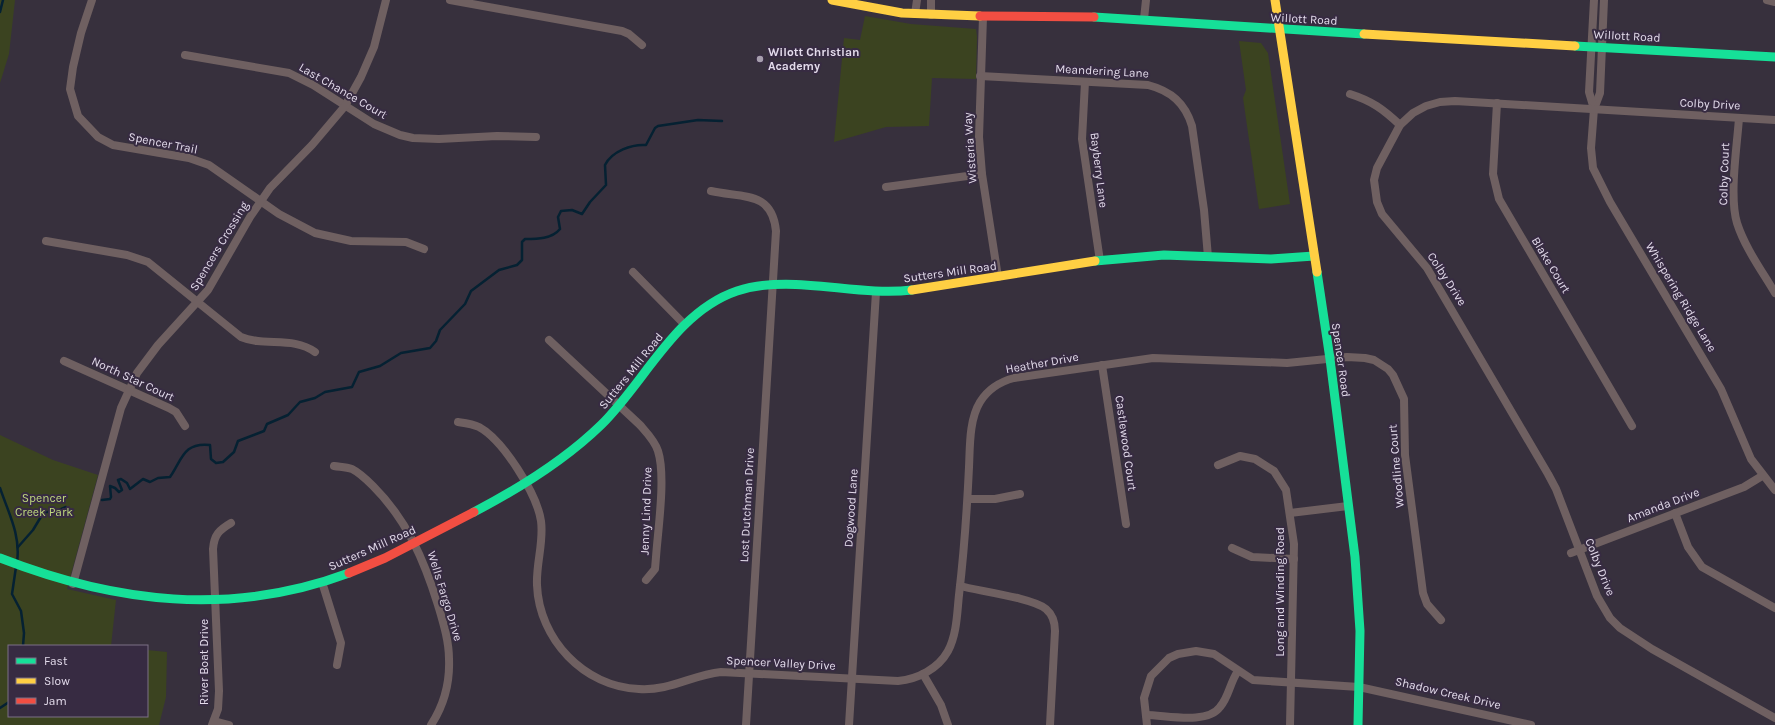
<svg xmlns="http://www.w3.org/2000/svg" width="1775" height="725" font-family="Karla,sans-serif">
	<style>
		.green { fill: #3b4320 }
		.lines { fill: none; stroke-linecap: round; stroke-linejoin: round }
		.stream { stroke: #052132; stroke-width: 2.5 }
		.street { stroke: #6f6061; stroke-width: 8 }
		.fast { stroke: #16e098; stroke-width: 9 }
		.slow { stroke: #ffcf43; stroke-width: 9 }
		.jam { stroke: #f24e42; stroke-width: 9 }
		.poi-dot { fill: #a79fae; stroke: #372b42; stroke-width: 1.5 }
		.labels { text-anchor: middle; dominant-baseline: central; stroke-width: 4; stroke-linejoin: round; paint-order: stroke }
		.street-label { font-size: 12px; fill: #e3dbeb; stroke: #372b42 }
		.poi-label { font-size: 12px; font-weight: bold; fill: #e3dbeb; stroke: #372b42; text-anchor: start }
		.park-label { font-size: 12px; fill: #bfd87e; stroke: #372b42 }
	</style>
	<rect width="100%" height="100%" fill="#37303d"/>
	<g class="green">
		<path d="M0,0H15L9,54L0,83Z"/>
		<path d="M865,16L911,24L976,29L977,37L976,79L932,78L929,126L886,127L834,142L844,38L860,40Z"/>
		<path d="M1239,41L1261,43L1268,53L1290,204L1259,209L1243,98L1246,90Z"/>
		<path d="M0,435L53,460L98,475L67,589L116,600L111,646H9V716H147V650L167,652L166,697L159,725H0Z"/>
	</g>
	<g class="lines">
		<g class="stream">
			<path d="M0,12L3,0"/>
			<path d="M0,488C8,512 21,535 17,562"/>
			<path d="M102,500L110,499L111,497L110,486L115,488L119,492L122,490L118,480L121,479L127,483L130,489L143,479L150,482L158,478L170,477C182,460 183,442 210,445L211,459L216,463L223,462L234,452L238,441L264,431L267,424L288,415L300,402L315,398L325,392L352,387L359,372L380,366L401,353L430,348L436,341L440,330L465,304L471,291L499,270L517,265L522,260V242L525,239C537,239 552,239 560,229L558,217L561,211L572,210L582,214L590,202L606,185L605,165C612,151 632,144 646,145L655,128L658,126L698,120L722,121"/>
			<path d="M18,547L33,530L42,515L46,512H54L66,507"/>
			<path d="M16,567L12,594L21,611L24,633L23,646"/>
			<path d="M0,708L9,702"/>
		</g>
		<g class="street">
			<path d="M92,0L81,33L73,67L70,89L78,116L98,137L113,145L189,158L209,165L279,214L315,233L351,241L406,242L424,249"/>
			<path d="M450,0L622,31L629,34L642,45"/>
			<path d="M1604,0L1600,93L1594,109L1591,148L1593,168L1610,202L1721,389L1751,459L1775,490"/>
			<path d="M1767,0L1775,2"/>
			<path d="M915,14L917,0"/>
			<path d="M931,15V0"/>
			<path d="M983,17L979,137L982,174L998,277"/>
			<path d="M1144,19L1146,0"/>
			<path d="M185,55L289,73L313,85L374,124L400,135L413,138L439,139L497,136L536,137"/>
			<path d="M980,76L1148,85C1171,91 1185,103 1192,126L1204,210L1208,257"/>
			<path d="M1085,82L1082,139L1100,261"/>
			<path d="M1350,94C1372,101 1383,109 1400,125"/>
			<path d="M1497,103L1493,174L1499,199L1632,426"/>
			<path d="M1594,109L1589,92L1594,0"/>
			<path d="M1739,118C1737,147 1729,196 1737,223C1745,248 1762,271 1775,293"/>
			<path d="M1775,120L1455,101L1440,102L1426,106L1413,113L1400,125L1377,168L1374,180L1377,202L1382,214L1427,268L1548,474L1556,489L1597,596L1610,618L1620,628L1652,649L1775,718"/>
			<path d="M886,187L982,174"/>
			<path d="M711,191C741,198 772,190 776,231L746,725"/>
			<path d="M46,241L127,255L148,262L241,337C265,347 293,336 315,352"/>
			<path d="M633,272L685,325"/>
			<path d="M549,340L640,425C647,433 655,441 658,451C666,476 658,529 656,557L655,569L646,580"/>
			<path d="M64,361L169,408L176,412L185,426"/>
			<path d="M1102,365L1126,524"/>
			<path d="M458,422C465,423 473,424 479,427C503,440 537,494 541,521C544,542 536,563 537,585C539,639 584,687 639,689C670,691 692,675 721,672L898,681C918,679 938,669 948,651C957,634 957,613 959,595C964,552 967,510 969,467C970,447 969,420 980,402C988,389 999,382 1014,378L1153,358L1287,363L1347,357L1365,358L1374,360L1388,369L1393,375L1404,399L1405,455L1423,593L1427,604L1441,620"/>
			<path d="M1218,465L1240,456L1255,459L1274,471L1286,490L1294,544L1290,725"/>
			<path d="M334,466C340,467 346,467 352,469C360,473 367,480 373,486C407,520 424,560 438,605C443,622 449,641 449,659C450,683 444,705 431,725"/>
			<path d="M968,499H995L1020,494"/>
			<path d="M1290,513L1348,506"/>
			<path d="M1675,513L1688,547L1702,567L1775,608"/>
			<path d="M1232,548L1252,557L1294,559"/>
			<path d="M1571,553L1744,487L1762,476"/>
			<path d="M322,582L341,643L337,665"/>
			<path d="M73,584L121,408L137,373L158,345L208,290L250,217L270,188L312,145L345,106L361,77L374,47L386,0"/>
			<path d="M960,586C979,591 1033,598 1046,609C1053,615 1055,622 1055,631L1050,725"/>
			<path d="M923,674L941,705L948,725"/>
			<path d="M1146,715C1166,715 1207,725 1220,707C1229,697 1230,682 1238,671"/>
			<path d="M214,721L229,725"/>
			<path d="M212,725L218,709L219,691L213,549C214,535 219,530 231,523"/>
			<path d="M849,725L876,292"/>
			<path d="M1147,725L1144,698L1151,676L1169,658L1178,654L1196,651L1214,654L1253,680L1359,687L1531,725"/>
		</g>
		<g class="fast">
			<path d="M1094,17L1364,34"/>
			<path d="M1575,46L1775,57"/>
			<path d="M1095,261L1164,255L1271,259L1314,256"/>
			<path d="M1317,272L1330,359L1355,557L1360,631L1358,725"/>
			<path d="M474,512C520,488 564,461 601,425C645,382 675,312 737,291C792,273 855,297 912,290"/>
			<path d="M0,558C115,603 231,617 349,573"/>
		</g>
		<g class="slow">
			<path d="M832,0L902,13L980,16"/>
			<path d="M1275,0L1317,272"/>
			<path d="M1364,34L1575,46"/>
			<path d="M912,290L1095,261"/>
		</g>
		<g class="jam">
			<path d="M980,16L1094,17"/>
			<path d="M349,573L385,558L474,512"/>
		</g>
	</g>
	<circle class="poi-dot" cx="760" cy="59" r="4"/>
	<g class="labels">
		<g class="street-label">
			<text transform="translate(1304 19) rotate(3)">Willott Road</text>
			<text transform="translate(1627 36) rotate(3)">Willott Road</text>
			<text transform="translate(1102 71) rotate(3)">Meandering Lane</text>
			<text transform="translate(343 91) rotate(30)">Last Chance Court</text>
			<text transform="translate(1710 104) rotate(3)">Colby Drive</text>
			<text transform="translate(163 143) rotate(11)">Spencer Trail</text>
			<text transform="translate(970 148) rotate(-94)">Wisteria Way</text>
			<text transform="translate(1099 170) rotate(83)">Bayberry Lane</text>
			<text transform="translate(1724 174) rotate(-88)">Colby Court</text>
			<text transform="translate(219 246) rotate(-59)">Spencers Crossing</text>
			<text transform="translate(1551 265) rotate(59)">Blake Court</text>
			<text transform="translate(950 272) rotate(-8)">Sutters Mill Road</text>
			<text transform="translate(1447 279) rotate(57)">Colby Drive</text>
			<text transform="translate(1681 297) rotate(59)">Whispering Ridge Lane</text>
			<text transform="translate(1341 360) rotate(82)">Spencer Road</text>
			<text transform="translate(1042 363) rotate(-10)">Heather Drive</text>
			<text transform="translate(631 371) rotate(-51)">Sutters Mill Road</text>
			<text transform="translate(133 379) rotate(25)">North Star Court</text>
			<text transform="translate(1126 443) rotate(82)">Castlewood Court</text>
			<text transform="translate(1396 466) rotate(-95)">Woodline Court</text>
			<text transform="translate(747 505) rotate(-87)">Lost Dutchman Drive</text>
			<text transform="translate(1663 505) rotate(-21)">Amanda Drive</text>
			<text transform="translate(851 508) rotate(-86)">Dogwood Lane</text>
			<text transform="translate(646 511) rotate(-88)">Jenny Lind Drive</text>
			<text transform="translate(372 548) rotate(-24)">Sutters Mill Road</text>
			<text transform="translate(1600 567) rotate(68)">Colby Drive</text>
			<text transform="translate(1280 592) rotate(-90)">Long and Winding Road</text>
			<text transform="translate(445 596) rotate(73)">Wells Fargo Drive</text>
			<text transform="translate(204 662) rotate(-90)">River Boat Drive</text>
			<text transform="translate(781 663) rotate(3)">Spencer Valley Drive</text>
			<text transform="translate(1448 693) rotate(13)">Shadow Creek Drive</text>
		</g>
		<g class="poi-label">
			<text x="768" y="52">Wilott Christian<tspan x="768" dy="14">Academy</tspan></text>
		</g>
		<g class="park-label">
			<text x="44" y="498">Spencer<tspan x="44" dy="14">Creek Park</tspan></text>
		</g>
	</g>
	<rect x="8" y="645" width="140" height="72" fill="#372b42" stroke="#7c7186"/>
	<rect x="16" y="658" width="20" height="6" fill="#16e098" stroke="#7c7186"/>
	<text x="44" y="665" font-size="12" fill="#e3dbeb">Fast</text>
	<rect x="16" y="678" width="20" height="6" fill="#ffcf43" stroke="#7c7186"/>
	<text x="44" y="685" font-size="12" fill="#e3dbeb">Slow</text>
	<rect x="16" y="698" width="20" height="6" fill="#f24e42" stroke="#7c7186"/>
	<text x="44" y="705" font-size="12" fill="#e3dbeb">Jam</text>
</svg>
